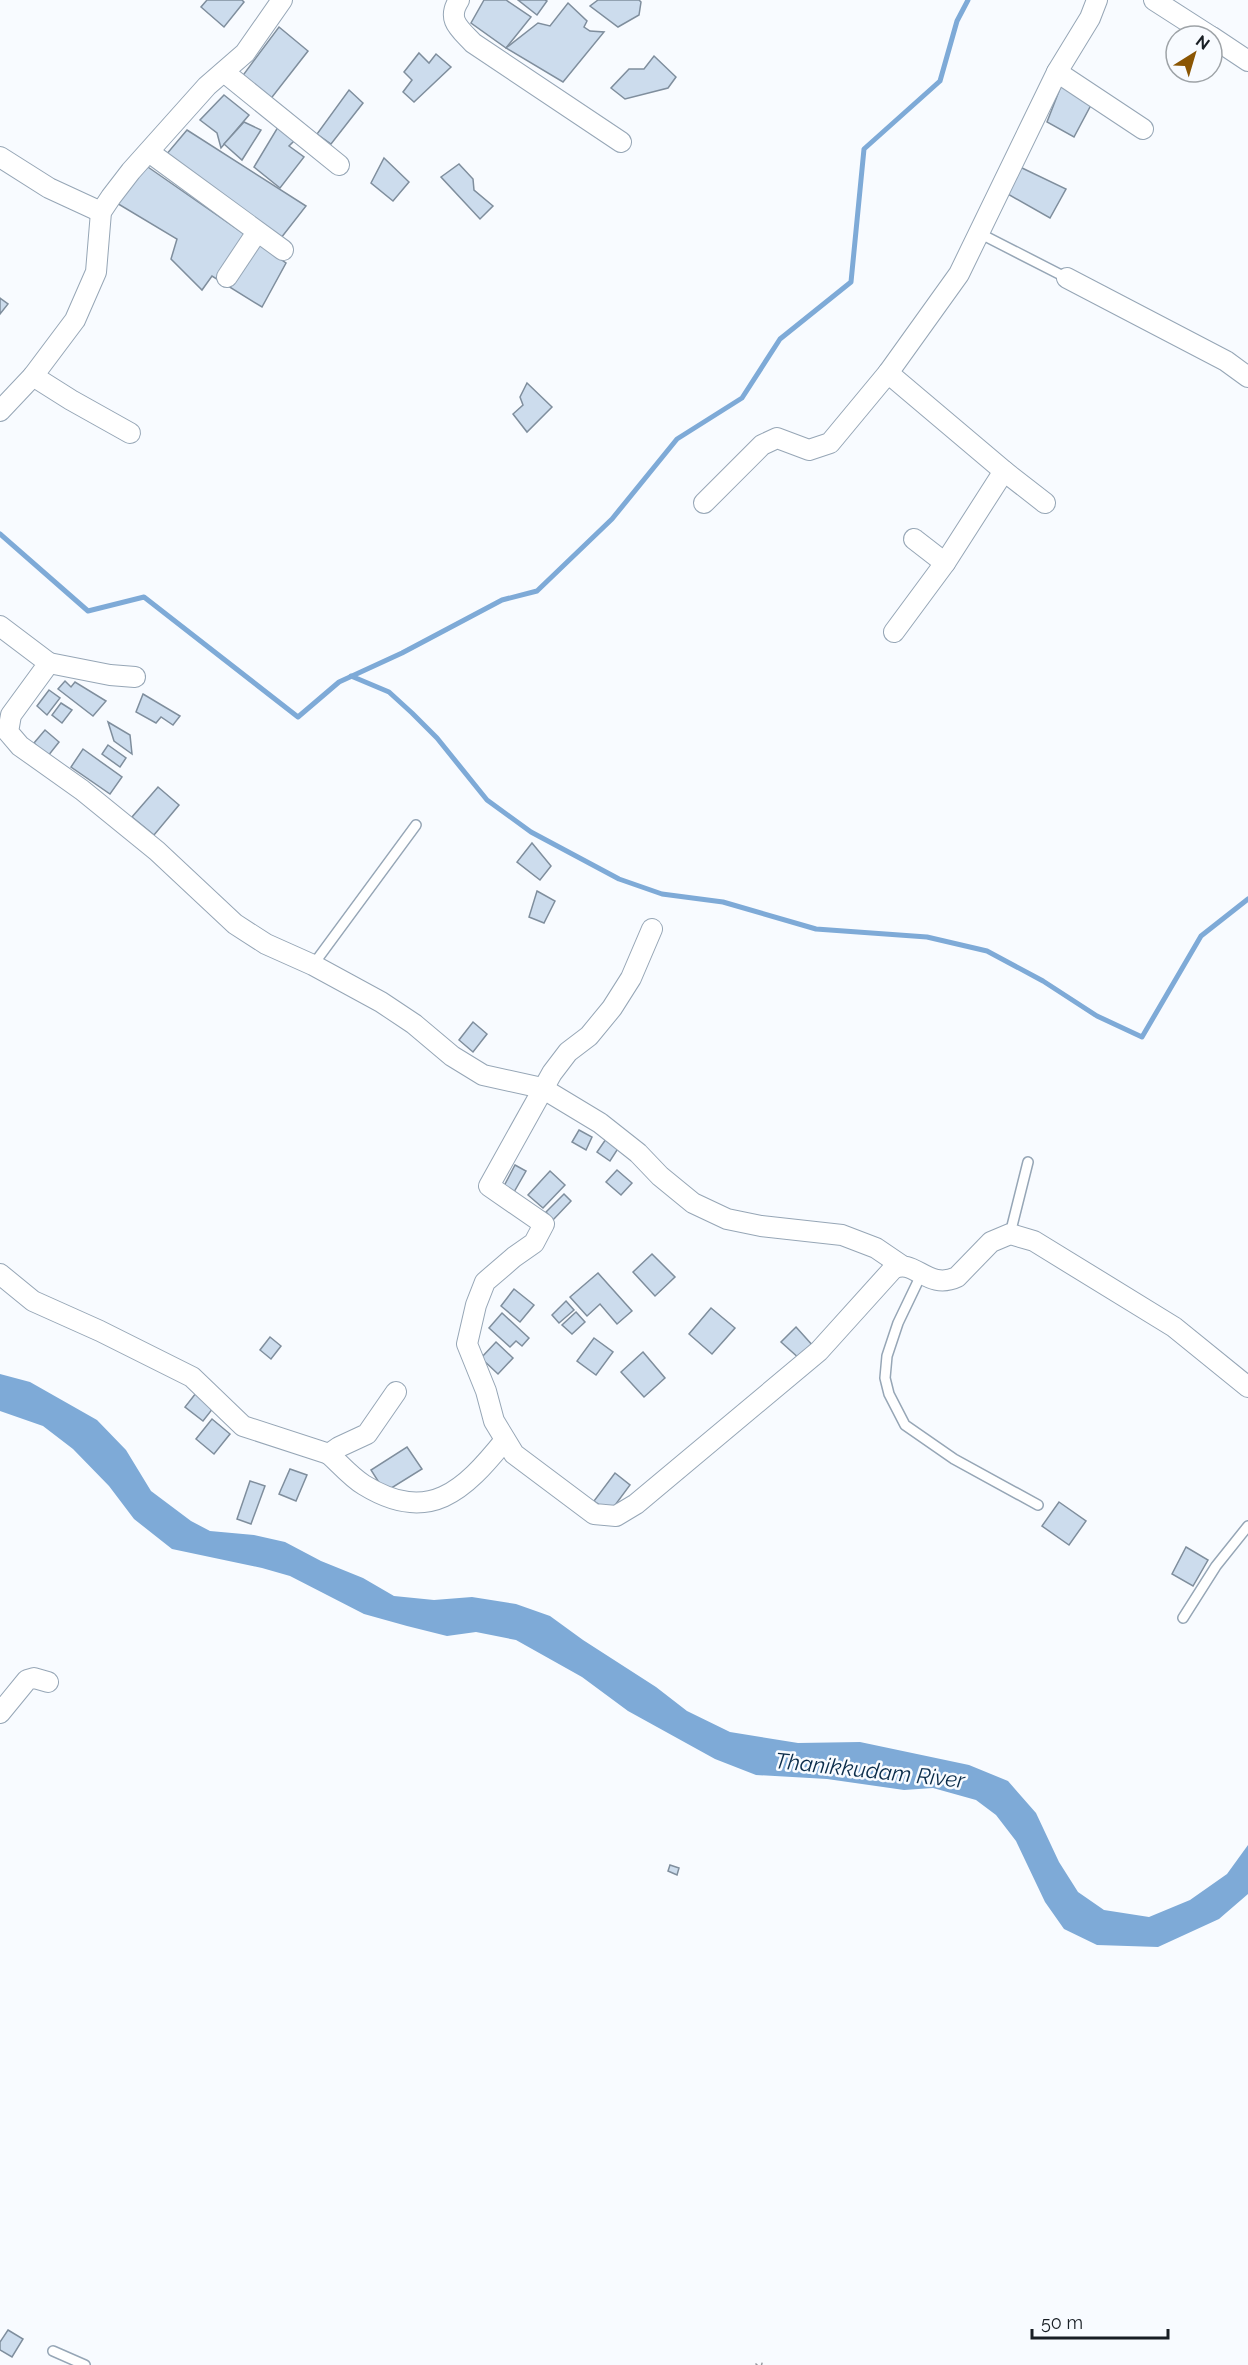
<svg xmlns="http://www.w3.org/2000/svg" width="1248" height="2365" font-family="Raleway,sans-serif">
	<style>
		.water { fill: #7eaad7 }
		.lines { fill: none; stroke-linecap: round; stroke-linejoin: round }
		.stream { stroke: #7eaad7; stroke-width: 5 }
		.building { fill: #ccdced; stroke: #7f8e9d; stroke-width: 1.5 }
		.service-casing { stroke: #96a6b6; stroke-width: 12 }
		.minor-casing { stroke: #96a6b6; stroke-width: 22 }
		.path { stroke: #969a9f; stroke-width: 3; stroke-dasharray: 1.5 4.5; stroke-linecap: butt }
		.service { stroke: #fff; stroke-width: 9 }
		.minor { stroke: #fff; stroke-width: 20 }
		.labels { text-anchor: middle; dominant-baseline: central; stroke-width: 5; stroke-linejoin: round; paint-order: stroke }
		.water-label { font-size: 22px; font-style: italic; fill: #0a2c4a; stroke: #f8fbff }
	</style>
	<rect width="100%" height="100%" fill="#f8fbff"/>
	<path class="water" d="M0,1374L30,1382L97,1420L126,1450L151,1491L191,1521L210,1531L254,1535L285,1542L321,1561L363,1578L394,1596L434,1600L472,1597L516,1604L550,1616L583,1640L656,1687L687,1711L730,1732L798,1743L860,1742L969,1765L1008,1781L1036,1813L1059,1862L1078,1892L1104,1910L1149,1917L1190,1900L1227,1874L1248,1845V1894L1219,1919L1158,1947L1097,1945L1064,1929L1045,1902L1016,1841L996,1815L976,1800L933,1788L904,1790L827,1779L756,1775L715,1759L628,1711L582,1677L516,1640L476,1632L447,1636L407,1626L364,1614L290,1576L262,1568L172,1549L134,1519L109,1486L73,1449L43,1426L0,1411Z"/>
	<g class="lines">
		<g class="stream">
			<path d="M0,534L88,611L144,597L298,717L339,682L402,653L502,600L537,591L612,519L677,439L742,398L780,339L851,282L864,149L940,81L957,21L968,0"/>
			<path d="M351,676L389,692L412,713L437,738L487,800L531,832L619,879L662,894L723,902L816,929L927,937L987,951L1043,981L1097,1016L1142,1037L1201,936L1248,899"/>
		</g>
	</g>
	<g class="building">
		<path d="M207,0H242L244,2L224,27L201,7Z"/>
		<path d="M484,0H506L531,17L506,48L471,23Z"/>
		<path d="M518,0H545L547,1L537,15Z"/>
		<path d="M598,0H639L641,2L639,15L618,27L590,6Z"/>
		<path d="M568,3L587,21L584,27L590,31L604,32L563,82L506,48L538,23L550,26Z"/>
		<path d="M279,27L308,51L269,101L241,78Z"/>
		<path d="M419,53L429,63L436,54L451,67L414,102L403,92L412,80L404,72Z"/>
		<path d="M654,56L676,77L668,88L625,99L611,88L629,69H644Z"/>
		<path d="M1061,86L1091,105L1074,137L1047,122Z"/>
		<path d="M349,90L363,103L331,144L317,134Z"/>
		<path d="M224,95L249,115L221,148L217,133L200,120Z"/>
		<path d="M244,122L261,130L242,160L224,144Z"/>
		<path d="M278,127L295,140L289,146L304,157L280,188L254,167Z"/>
		<path d="M187,130L306,206L281,238L165,156Z"/>
		<path d="M384,158L409,182L393,201L371,183Z"/>
		<path d="M459,164L473,179L474,190L493,206L480,219L441,177Z"/>
		<path d="M145,165L286,263L262,307L212,276L202,290L171,259L177,239L115,202Z"/>
		<path d="M1020,167L1066,189L1050,218L1006,193Z"/>
		<path d="M0,298L8,304L0,314Z"/>
		<path d="M527,383L552,407L527,432L513,414L523,405L520,397Z"/>
		<path d="M65,681L71,687L75,682L106,701L93,716L58,689Z"/>
		<path d="M49,690L60,698L47,715L37,706Z"/>
		<path d="M143,694L180,716L173,725L161,717L156,723L136,712Z"/>
		<path d="M61,703L72,710L62,723L52,715Z"/>
		<path d="M108,722L130,735L132,754L114,741Z"/>
		<path d="M45,730L59,742L48,756L34,743Z"/>
		<path d="M108,745L126,758L120,767L102,754Z"/>
		<path d="M83,749L122,777L110,794L71,767Z"/>
		<path d="M158,787L179,805L154,835L132,817Z"/>
		<path d="M532,843L551,866L540,880L517,862Z"/>
		<path d="M537,891L555,901L544,923L529,917Z"/>
		<path d="M473,1022L487,1034L473,1052L459,1040Z"/>
		<path d="M579,1130L592,1137L586,1150L572,1142Z"/>
		<path d="M606,1139L619,1147L610,1161L597,1152Z"/>
		<path d="M515,1165L526,1171L514,1192L504,1186Z"/>
		<path d="M617,1170L632,1183L621,1195L606,1182Z"/>
		<path d="M550,1171L565,1185L543,1208L528,1195Z"/>
		<path d="M564,1194L571,1201L553,1220L546,1212Z"/>
		<path d="M652,1254L675,1277L655,1296L633,1272Z"/>
		<path d="M598,1273L632,1311L617,1324L600,1304L587,1316L570,1297Z"/>
		<path d="M514,1289L534,1305L520,1322L501,1306Z"/>
		<path d="M566,1301L574,1310L559,1323L552,1315Z"/>
		<path d="M711,1308L735,1328L712,1354L689,1334Z"/>
		<path d="M576,1312L585,1322L572,1334L562,1325Z"/>
		<path d="M502,1313L529,1338L522,1346L516,1341L510,1347L489,1328Z"/>
		<path d="M796,1327L814,1347L801,1360L781,1342Z"/>
		<path d="M270,1337L281,1346L271,1359L260,1350Z"/>
		<path d="M594,1338L613,1352L596,1375L577,1361Z"/>
		<path d="M496,1342L513,1358L498,1374L481,1358Z"/>
		<path d="M643,1352L665,1378L644,1397L621,1372Z"/>
		<path d="M196,1393L214,1407L203,1421L185,1407Z"/>
		<path d="M212,1419L230,1434L214,1454L196,1439Z"/>
		<path d="M407,1447L422,1469L385,1492L371,1470Z"/>
		<path d="M290,1469L307,1475L296,1501L279,1494Z"/>
		<path d="M615,1473L630,1485L610,1512L594,1501Z"/>
		<path d="M250,1481L265,1486L251,1524L237,1519Z"/>
		<path d="M1059,1502L1086,1521L1069,1545L1042,1526Z"/>
		<path d="M1186,1547L1208,1560L1193,1586L1172,1574Z"/>
		<path d="M670,1865L679,1868L677,1875L668,1871Z"/>
		<path d="M8,2330L23,2339L12,2357L0,2350V2342Z"/>
	</g>
	<g class="lines">
		<g class="service-casing">
			<g id="service">
				<path d="M979,233L1067,278"/>
				<path d="M313,965L416,825"/>
				<path d="M1010,1234L1028,1162"/>
				<path d="M921,1275L898,1323L887,1356L885,1378L889,1394L905,1425L954,1459L1038,1505"/>
				<path d="M1183,1618L1216,1566L1248,1526"/>
				<path d="M53,2351L85,2365"/>
			</g>
		</g>
		<g class="minor-casing">
			<g id="minor">
				<path d="M459,0C446,20 460,29 473,43L621,142"/>
				<path d="M1154,0L1210,36"/>
				<path d="M1212,37L1248,61"/>
				<path d="M224,72L339,165"/>
				<path d="M1057,72L1090,18L1097,0"/>
				<path d="M149,152L283,250"/>
				<path d="M0,157L49,188L101,212"/>
				<path d="M227,277L257,232"/>
				<path d="M1067,278L1226,361L1248,377"/>
				<path d="M888,373L959,274L1057,72L1143,129"/>
				<path d="M33,376L71,400L130,433"/>
				<path d="M0,411L33,376L75,320L96,272L101,212L111,197L131,171L207,86L245,53L282,0"/>
				<path d="M704,503L762,445L777,438L809,450L830,443L888,373L1004,471L1045,503"/>
				<path d="M914,539L945,563"/>
				<path d="M0,626L49,663L11,715L8,732L20,746L82,790L157,851L235,924L266,944L313,965L381,1002L414,1024L452,1056L483,1075L542,1088L600,1123L638,1153L660,1176L693,1203L727,1219L761,1226L842,1235L876,1248L901,1265"/>
				<path d="M894,632L945,563L1004,471"/>
				<path d="M49,663L110,675L135,677"/>
				<path d="M652,929L631,978L612,1008L589,1036L568,1052L552,1073L489,1186L544,1224L534,1243L514,1257L485,1282L476,1305L467,1344L486,1391L494,1421L514,1454L594,1514L616,1516L636,1504L819,1351L893,1269C914,1257 927,1291 957,1277L991,1242L1010,1234L1034,1241L1174,1327L1248,1387"/>
				<path d="M0,1274L33,1301L100,1331L192,1377L243,1426L329,1454L339,1447L367,1434L396,1392"/>
				<path d="M329,1454C340,1464 351,1477 364,1485C429,1525 464,1491 505,1440"/>
				<path d="M0,1713L27,1680L34,1678L48,1682"/>
			</g>
		</g>
		<path class="path" d="M756,2365L758,2363L765,2365"/>
		<use href="#service" class="service"/>
		<use href="#minor" class="minor"/>
	</g>
	<g class="labels">
		<g class="water-label">
			<text transform="translate(870 1770) rotate(6)">Thanikkudam River</text>
		</g>
	</g>
	<g transform="translate(1194 54) rotate(37)"><circle r="28" fill="#f8fbff" stroke="#9ea3a7" stroke-width="1.5"/>
	<path d="M0-4.5L10 22L0 15L-10 22Z" fill="#8b5603"/>
	<text y="-9" font-size="16" font-weight="bold" text-anchor="middle" fill="#181e24">N</text>
	</g>
	<path d="M1032 2329v9h136v-9" fill="none" stroke="#181e24" stroke-width="3"/>
	<text x="1041" y="2329" font-size="18" fill="#181e24" stroke="#f8fbff" stroke-width="4.5" paint-order="stroke">50 m</text>
</svg>
